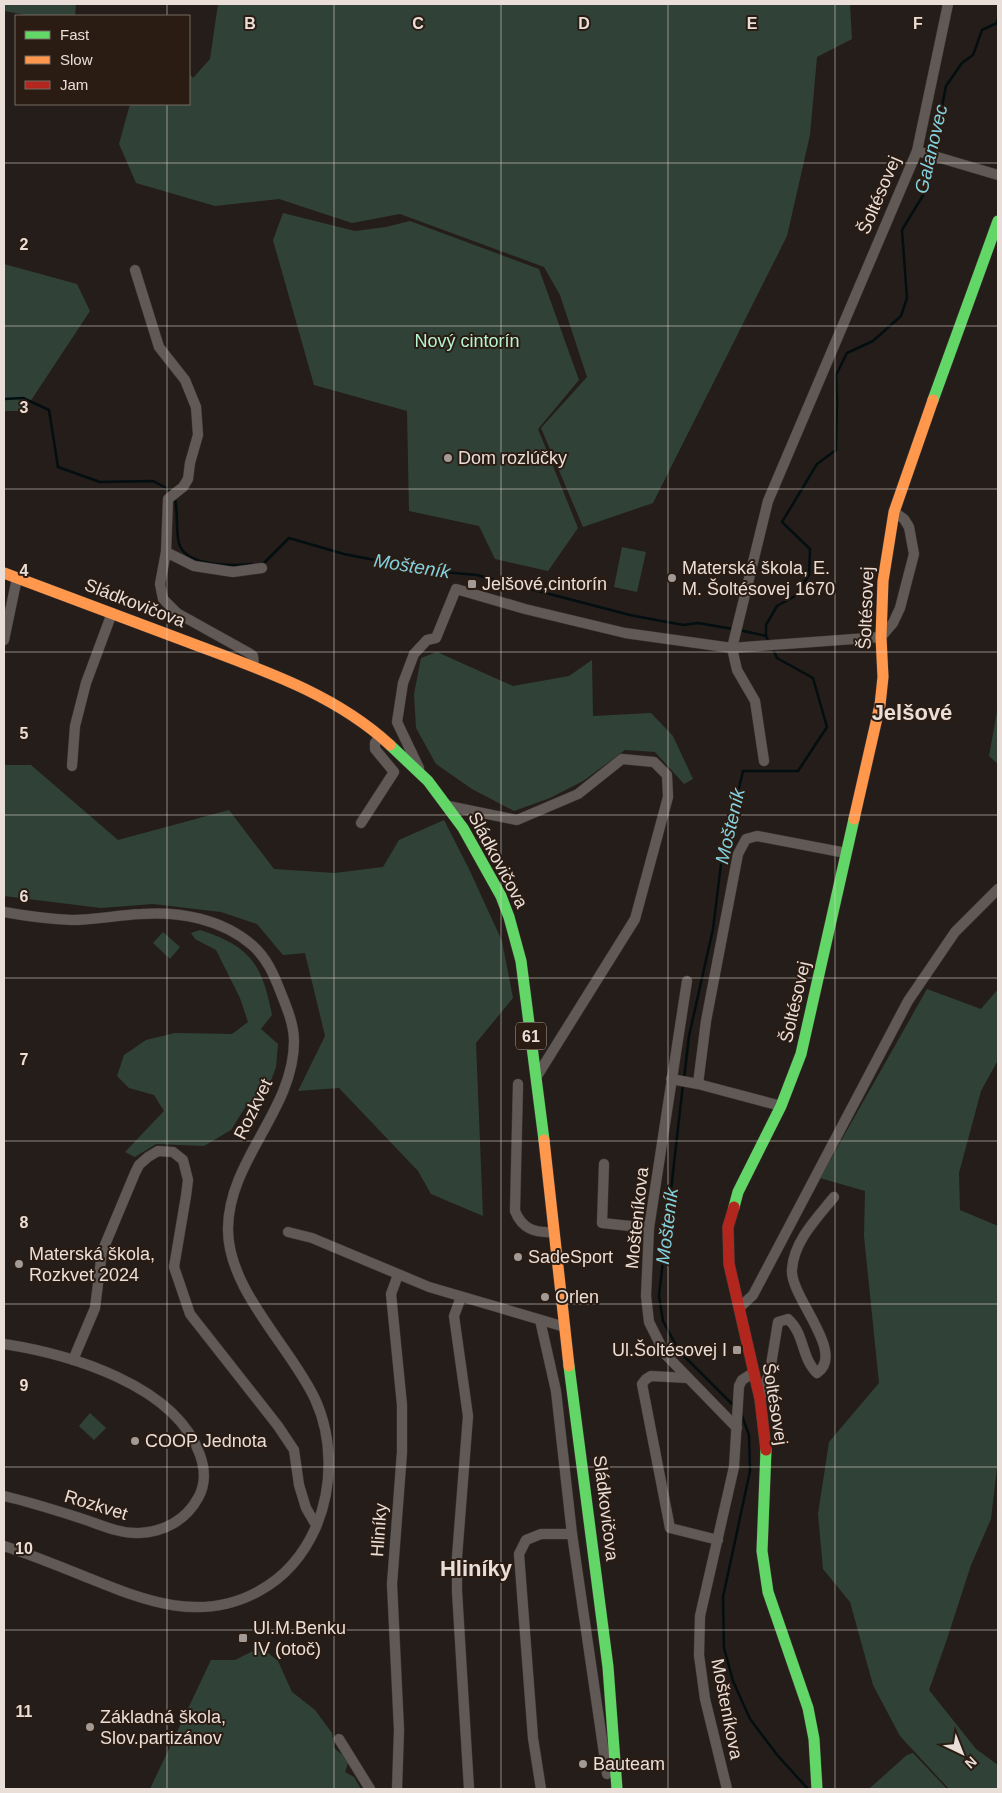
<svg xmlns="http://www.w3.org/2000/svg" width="1002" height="1793" font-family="Arial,sans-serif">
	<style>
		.green { fill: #304237 }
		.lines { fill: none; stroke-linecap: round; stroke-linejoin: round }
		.stream { stroke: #030e11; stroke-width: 2.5 }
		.street-casing { stroke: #3e3734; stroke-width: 11 }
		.fast-casing { stroke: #3e3734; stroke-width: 12 }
		.slow-casing { stroke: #3e3734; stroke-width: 12 }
		.jam-casing { stroke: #3e3734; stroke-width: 12 }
		.street { stroke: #605955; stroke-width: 10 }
		.fast { stroke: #63d668; stroke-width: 11 }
		.slow { stroke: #ff974d; stroke-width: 11 }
		.jam { stroke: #b3261e; stroke-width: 11 }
		.grid { fill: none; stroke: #e9ded8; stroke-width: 1; stroke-opacity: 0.55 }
		.poi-dot { fill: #a49a95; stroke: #2b1c13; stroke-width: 2 }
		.labels { text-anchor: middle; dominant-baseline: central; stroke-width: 4; stroke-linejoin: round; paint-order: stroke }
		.shield { fill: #2b1c13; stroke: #b0a49d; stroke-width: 1 }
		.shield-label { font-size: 16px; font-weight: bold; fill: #e9ded8 }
		.street-label { font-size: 18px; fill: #e9ded8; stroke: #2b1c13 }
		.park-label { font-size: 18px; fill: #b5f4d0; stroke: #2b1c13 }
		.poi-label { font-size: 18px; fill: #e9ded8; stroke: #2b1c13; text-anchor: start }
		.water-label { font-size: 19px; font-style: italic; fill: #82d1df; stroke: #2b1c13 }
		.district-label { font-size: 22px; font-weight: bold; fill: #e9ded8; stroke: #2b1c13 }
		.grid-label { font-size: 16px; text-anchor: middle; font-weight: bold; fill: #e9ded8; stroke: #2b1c13; stroke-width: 4; stroke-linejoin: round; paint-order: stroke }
	</style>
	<rect width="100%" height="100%" fill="#251d19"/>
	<g class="green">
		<path d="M4,4H76L75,16H31L4,11Z"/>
		<path d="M218,4H850L852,39L817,57L810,135L787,236L653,503L583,527L541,428L587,377L560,295L544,267L400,214L352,223L279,199L215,206L136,183L119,144L130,104H189V73L193,78L210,59Z"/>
		<path d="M283,213L355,231L386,227L410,221L539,269L579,380L538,429L578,528L548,571L495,559L479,526L409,511L407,411L314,385L273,240Z"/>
		<path d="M4,264L77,284L90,311L24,411H4Z"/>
		<path d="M622,547L646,552L637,592L614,587Z"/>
		<path d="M437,652L513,686L569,676L592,660L593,716L651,713L673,736L693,779L684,784L655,752L625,750L583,781L550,798L514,811L472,789L436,764L416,728L414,694L421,658Z"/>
		<path d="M998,706V764L989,756Z"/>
		<path d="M4,765H31L118,840L229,810L274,869L335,873L383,867L399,840L444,820L469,869L502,941L513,998L476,1043L483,1216L431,1194L418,1171L339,1088L298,1091L325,1036L305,953L283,955L257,924L221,912L153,904L101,908L4,896Z"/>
		<path d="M200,930C250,946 262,964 272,1015L261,1029L278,1044L276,1067L269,1086L246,1106L231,1130L204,1146L156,1144L135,1157L125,1152L164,1111L154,1095L129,1088L117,1076L124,1055L146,1040L175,1033L232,1034L248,1022L240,998L216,950L195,939L191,933Z"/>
		<path d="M163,932L180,947L170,959L153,943Z"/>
		<path d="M927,989L981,1009L998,989V1060L981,1091L959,1173L960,1210L998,1226V1458L991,1519L971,1565L947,1639L929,1690L976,1749L998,1765V1789H949L900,1736L873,1685L850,1602L823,1569L818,1514L829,1442L879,1383L864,1236L865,1191L820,1178Z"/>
		<path d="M90,1413L106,1428L94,1440L79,1426Z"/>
		<path d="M261,1647L278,1661L292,1692L315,1710L332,1733L334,1748L349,1760L345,1772L354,1777L361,1789H150L211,1660H235Z"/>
		<path d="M913,1753L947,1789H871L870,1788L907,1755Z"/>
	</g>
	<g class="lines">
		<g class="stream">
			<path d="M933,153L946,86L962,63L973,55L982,30L997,23L998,18"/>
			<path d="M4,399L23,398L49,410L58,467L100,482L153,481L172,491"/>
			<path d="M174,496C179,511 175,528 179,543C185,567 233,566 252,564"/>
			<path d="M260,564L264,563L289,538L344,554L431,571L477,575L630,615L683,625L698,623L733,629"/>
			<path d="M739,630L766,636L769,642"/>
			<path d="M766,636V625L777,606L795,596L809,575L810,549L782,522L817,464L836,450L837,401L836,375L847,353L873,341L901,316L907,298L902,230L925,192L932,159"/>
			<path d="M684,1079L689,1036L713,929L721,864L743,771H798L827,727L813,678L777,658L773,649"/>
			<path d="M683,1084L659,1296L663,1321L679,1351L735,1407"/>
			<path d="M741,1413L749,1435L750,1471L723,1597L724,1648L733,1681L750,1719L778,1756L808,1789"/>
		</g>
		<g class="street-casing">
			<g id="street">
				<path d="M917,151L998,175"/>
				<path d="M135,270L159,347L185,380L196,407L198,435L190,463L188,479L183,487L168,499L166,552L160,584L163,599L177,613L249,653L253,656L254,667"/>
				<path d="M166,552L194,566L233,572L262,568"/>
				<path d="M4,640L17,578"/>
				<path d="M764,761L755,701L737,670L732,648L768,501L917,151L948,4"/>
				<path d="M72,766L75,726L86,683L112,613"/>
				<path d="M419,768L397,722L403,683L414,654L427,640L436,638L456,589L525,609L625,633L732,648L881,637L893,623L900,608L914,554L909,527L904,519L894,512"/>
				<path d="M448,806L517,820L578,794L622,759L654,762L667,775L668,797L635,919L537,1076"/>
				<path d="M361,823L394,772L375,749V743L380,736"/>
				<path d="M4,912C26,916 49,919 72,920C95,920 118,915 141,914C179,911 222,919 252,945C267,958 274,975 281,993C287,1008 294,1025 294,1041C294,1110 229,1159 228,1228C227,1289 290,1346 315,1399C333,1438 333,1487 316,1527C304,1554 285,1577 259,1591C200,1624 143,1600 86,1577C59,1566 32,1555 4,1546"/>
				<path d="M687,981L649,1228L646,1296L649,1322L665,1354L737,1428"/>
				<path d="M671,1079L698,1084"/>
				<path d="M518,1084L515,1211C522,1229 535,1233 553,1232"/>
				<path d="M781,1106L698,1084L706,1021L738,854L746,839L757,836L846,853"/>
				<path d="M604,1164L602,1223L649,1228"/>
				<path d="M288,1232L312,1238L429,1287L565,1327"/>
				<path d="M461,1297L454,1316L468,1416L457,1557V1591L469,1789"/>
				<path d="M739,1308L753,1295L908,1001L955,932L998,889"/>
				<path d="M540,1320L556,1391L572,1534L607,1774"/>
				<path d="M4,1344C69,1354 176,1385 200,1455C205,1469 206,1484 198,1498C186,1520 164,1532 139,1533C119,1534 99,1524 80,1518C55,1510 30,1502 4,1496"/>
				<path d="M73,1360L95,1308L102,1252L135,1173L139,1165L148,1157L158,1151L173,1152L183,1160L188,1180L186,1196L174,1267L190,1314L278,1426L294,1450L299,1485L306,1508L316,1525"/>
				<path d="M688,1378L651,1376L646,1379L642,1384L670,1528L718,1540"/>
				<path d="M760,1398L770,1371L778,1322L788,1319C805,1334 801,1358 817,1373C847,1353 789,1296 792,1269C794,1241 817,1218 834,1197"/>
				<path d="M339,1739L370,1789"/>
				<path d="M397,1789L399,1730L392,1584L402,1452V1405L391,1294L398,1275"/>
				<path d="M541,1789L533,1738L519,1554L526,1540L541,1534H572"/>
				<path d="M727,1789L705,1699L699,1655L700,1616L734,1467L739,1386L742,1380L753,1373"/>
			</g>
		</g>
		<g class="fast-casing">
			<g id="fast">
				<path d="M933,400L998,221"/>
				<path d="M390,745L428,781L463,828L501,896L509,917L521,961L544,1140"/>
				<path d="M734,1207L738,1192L781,1106L801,1054L854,819"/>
				<path d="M569,1366L608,1667L617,1789"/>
				<path d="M766,1450L762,1551L768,1592L808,1708L814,1739L817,1789"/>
			</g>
		</g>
		<g class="slow-casing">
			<g id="slow">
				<path d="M4,573C65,596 127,619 188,642C259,669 334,693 390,745"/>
				<path d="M854,819L880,705L883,677L881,637L883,581L894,512L933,400"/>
				<path d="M544,1140L569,1366"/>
			</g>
		</g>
		<g class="jam-casing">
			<path id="jam" d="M734,1207L728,1227L729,1264L760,1399L766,1450"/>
		</g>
		<use href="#street" class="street"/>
		<use href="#fast" class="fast"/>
		<use href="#slow" class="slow"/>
		<use href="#jam" class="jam"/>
	</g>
	<path class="grid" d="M167,4V16M334,4V1789M501,4V1789M668,4V1789M835,4V1789M167,104V1789M4,163H998M4,326H998M4,489H998M4,652H998M4,815H998M4,978H998M4,1141H998M4,1304H998M4,1467H998M4,1630H998"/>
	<g class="poi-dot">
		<circle cx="448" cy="458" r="5"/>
		<circle cx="672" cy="578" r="5"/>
		<rect x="467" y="579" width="10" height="10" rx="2.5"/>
		<circle cx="518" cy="1257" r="5"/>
		<circle cx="19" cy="1264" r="5"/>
		<circle cx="545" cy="1297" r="5"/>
		<rect x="732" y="1345" width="10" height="10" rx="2.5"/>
		<circle cx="135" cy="1441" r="5"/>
		<rect x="238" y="1633" width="10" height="10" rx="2.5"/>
		<circle cx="90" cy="1727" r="5"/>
		<circle cx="583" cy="1764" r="5"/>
	</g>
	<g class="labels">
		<rect class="shield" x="516" y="1022.5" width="30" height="27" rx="4"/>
		<g class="shield-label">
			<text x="531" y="1036">61</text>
		</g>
		<g class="street-label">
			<text transform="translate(879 195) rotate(-67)">Šoltésovej</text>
			<text transform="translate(135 603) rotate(21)">Sládkovičova</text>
			<text transform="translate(866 608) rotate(-88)">Šoltésovej</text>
			<text transform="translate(498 860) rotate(62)">Sládkovičova</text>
			<text transform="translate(795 1002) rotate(-77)">Šoltésovej</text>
			<text transform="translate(253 1109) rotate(-64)">Rozkvet</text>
			<text transform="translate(637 1218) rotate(-84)">Mošteníkova</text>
			<text transform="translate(775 1404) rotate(81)">Šoltésovej</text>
			<text transform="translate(96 1505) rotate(17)">Rozkvet</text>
			<text transform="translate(606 1508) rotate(83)">Sládkovičova</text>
			<text transform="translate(379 1530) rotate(-86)">Hliníky</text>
			<text transform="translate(727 1709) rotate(79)">Mošteníkova</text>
		</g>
		<g class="park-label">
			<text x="467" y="341">Nový cintorín</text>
		</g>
		<g class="poi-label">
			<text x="458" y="458">Dom rozlúčky</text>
			<text x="682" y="568">Materská škola, E.<tspan x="682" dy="21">M. Šoltésovej 1670</tspan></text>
			<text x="482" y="584">Jelšové,cintorín</text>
			<text x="29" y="1254">Materská škola,<tspan x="29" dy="21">Rozkvet 2024</tspan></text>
			<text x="528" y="1257">SadeSport</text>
			<text x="555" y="1297">Orlen</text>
			<text x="727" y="1350" text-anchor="end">Ul.Šoltésovej I</text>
			<text x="145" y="1441">COOP Jednota</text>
			<text x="253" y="1628">Ul.M.Benku<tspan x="253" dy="21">IV (otoč)</tspan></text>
			<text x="100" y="1717">Základná škola,<tspan x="100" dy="21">Slov.partizánov</tspan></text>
			<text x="593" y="1764">Bauteam</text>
		</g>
		<g class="water-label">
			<text transform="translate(931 149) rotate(-77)">Galanovec</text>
			<text transform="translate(412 566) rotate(9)">Mošteník</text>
			<text transform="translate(730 826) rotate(-77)">Mošteník</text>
			<text transform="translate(667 1226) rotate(-83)">Mošteník</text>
		</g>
		<g class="district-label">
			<text x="912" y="712">Jelšové</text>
			<text x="476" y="1568">Hliníky</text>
		</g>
	</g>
	<g class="grid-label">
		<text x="250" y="29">B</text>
		<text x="418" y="29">C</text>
		<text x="584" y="29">D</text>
		<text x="752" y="29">E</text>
		<text x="918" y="29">F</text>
		<text x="24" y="250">2</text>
		<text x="24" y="413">3</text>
		<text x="24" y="576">4</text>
		<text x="24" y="739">5</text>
		<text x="24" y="902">6</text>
		<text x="24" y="1065">7</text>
		<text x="24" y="1228">8</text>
		<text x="24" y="1391">9</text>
		<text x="24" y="1554">10</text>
		<text x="24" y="1717">11</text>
	</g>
	<rect width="1002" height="1793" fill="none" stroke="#e9ded8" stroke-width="10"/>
	<rect x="15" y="15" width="175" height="90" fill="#2b1c13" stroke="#776a62"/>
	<rect x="25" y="31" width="25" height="8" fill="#63d668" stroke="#776a62"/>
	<text x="60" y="40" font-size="15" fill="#e9ded8">Fast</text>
	<rect x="25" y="56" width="25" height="8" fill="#ff974d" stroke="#776a62"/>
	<text x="60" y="65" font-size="15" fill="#e9ded8">Slow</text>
	<rect x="25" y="81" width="25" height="8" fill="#b3261e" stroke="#776a62"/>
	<text x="60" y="90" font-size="15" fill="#e9ded8">Jam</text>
	<g transform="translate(962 1753) rotate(137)" stroke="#2b1c13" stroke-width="4" paint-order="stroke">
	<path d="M0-4L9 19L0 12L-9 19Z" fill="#e9ded8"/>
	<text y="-8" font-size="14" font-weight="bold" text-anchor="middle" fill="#e9ded8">N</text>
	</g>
</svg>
